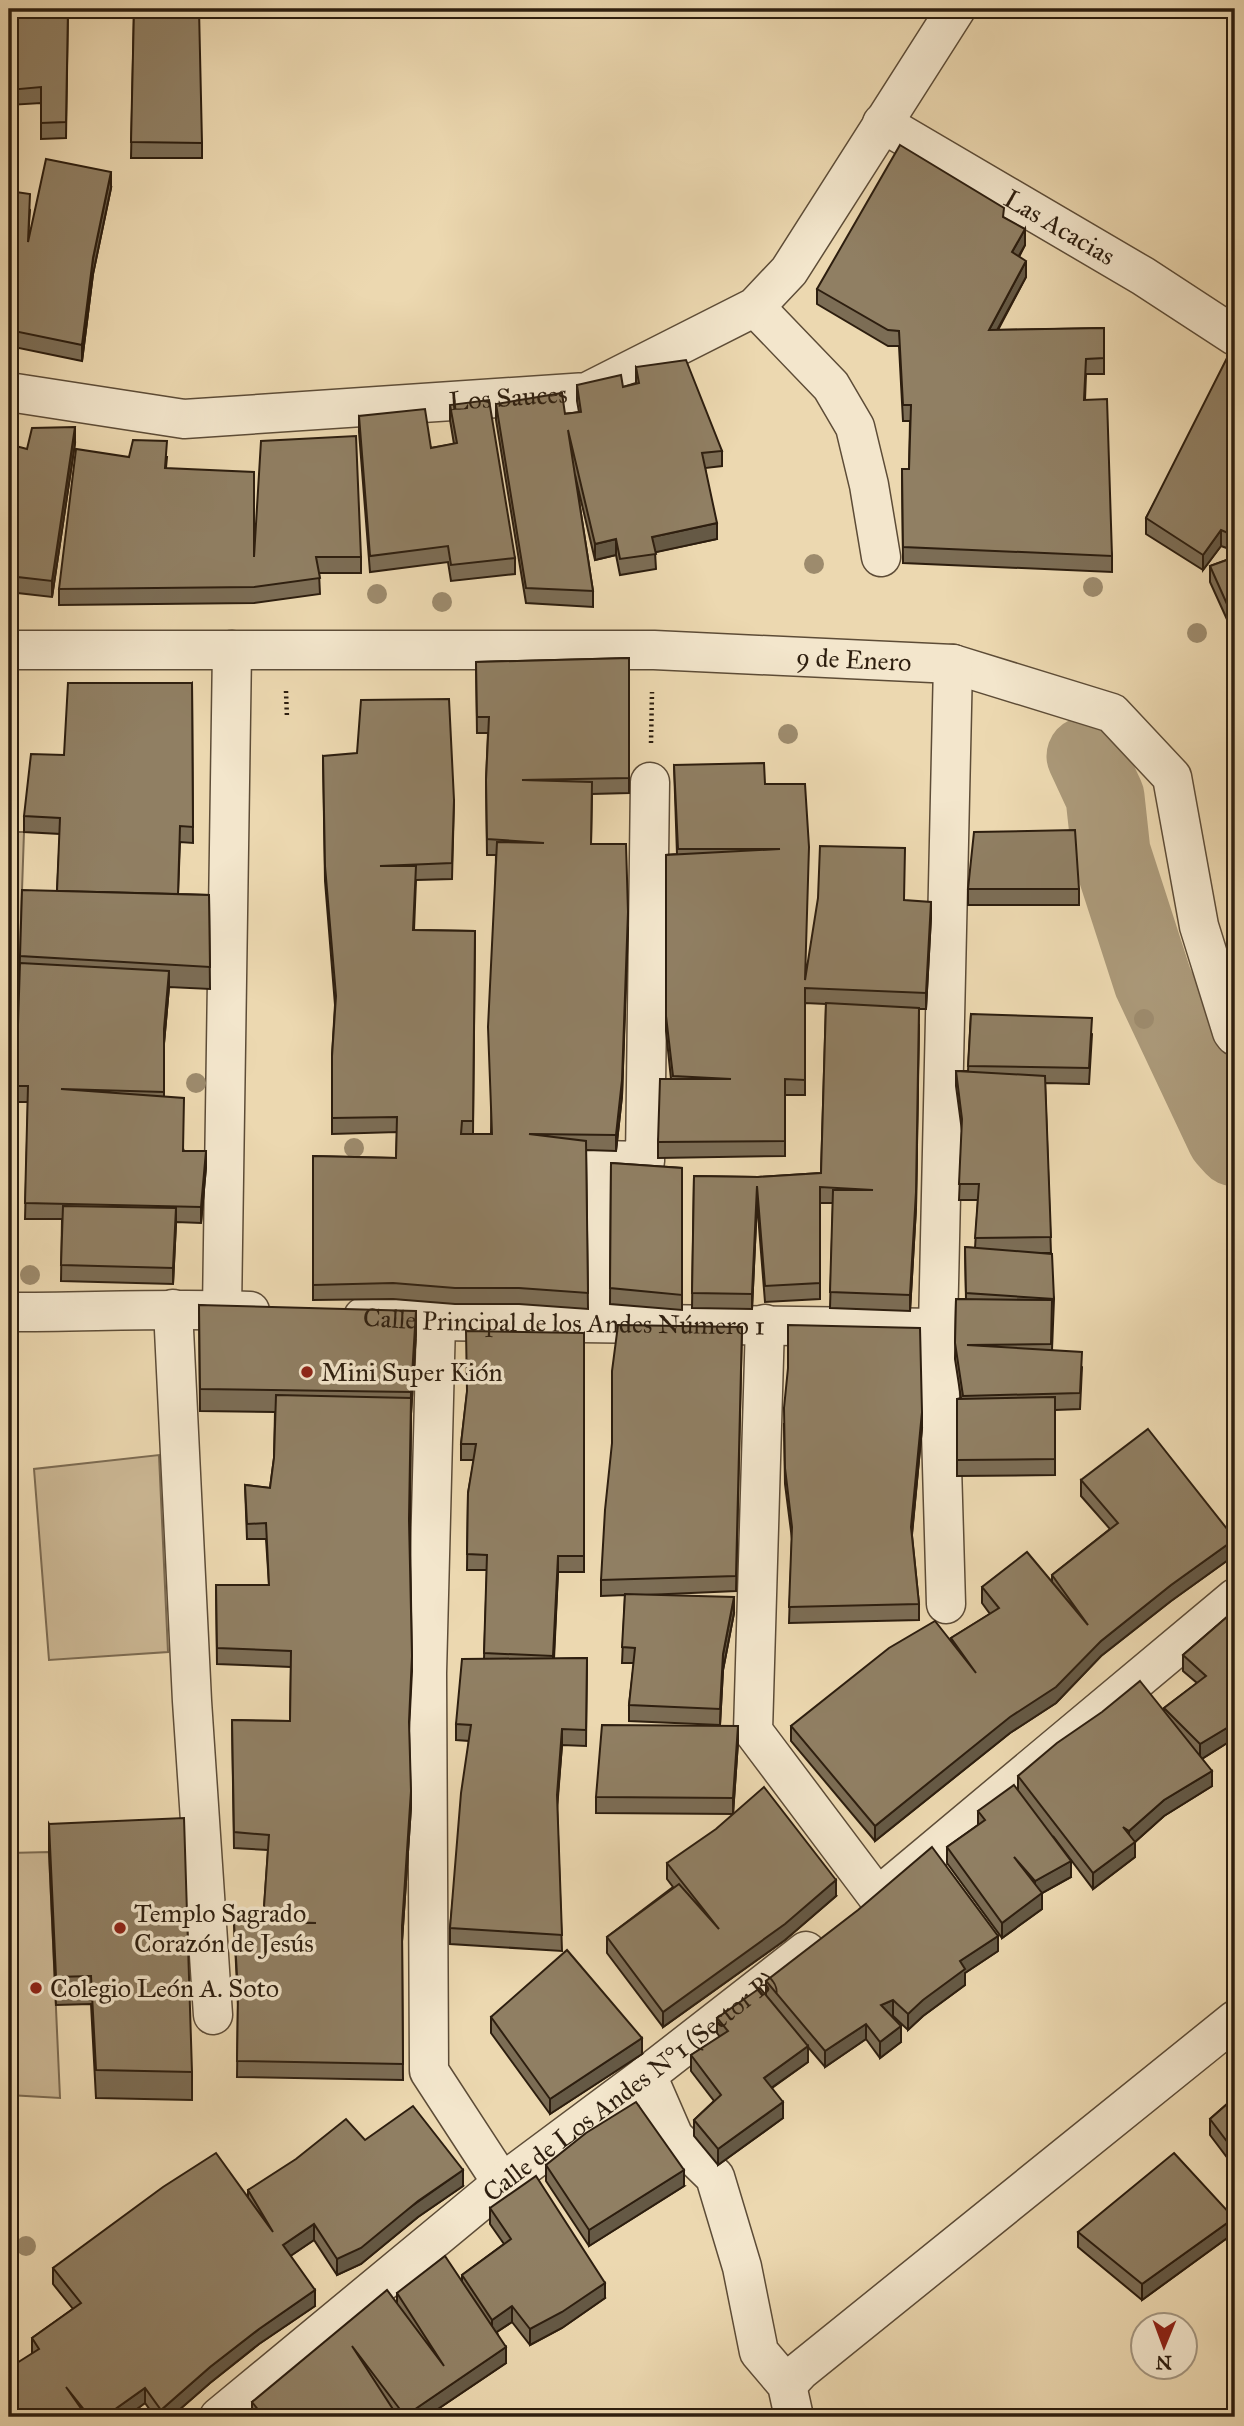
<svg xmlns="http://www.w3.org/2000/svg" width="1244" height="2426" font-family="'IM FELL Great Primer',serif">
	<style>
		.green { fill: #ccb895; stroke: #7c6b52; stroke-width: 2 }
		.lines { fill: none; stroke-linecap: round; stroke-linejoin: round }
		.river { stroke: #ab9979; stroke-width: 79 }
		.minor-casing { stroke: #5d4c37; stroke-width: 41 }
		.path { stroke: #2d1e0f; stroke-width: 4.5; stroke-dasharray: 2 3.5; stroke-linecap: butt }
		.minor { stroke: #f3e6cc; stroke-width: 38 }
		.tree { fill: #9d8b6d }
		.wall { fill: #7c6d55; stroke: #2d1e0f; stroke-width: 2 }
		.shaded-wall { fill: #655945; stroke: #2d1e0f; stroke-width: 2 }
		.building { fill: #907f63; stroke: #2d1e0f; stroke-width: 2 }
		.poi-dot { fill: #8f2418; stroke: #f3e6cc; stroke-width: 2.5 }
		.labels { text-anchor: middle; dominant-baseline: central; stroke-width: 7; stroke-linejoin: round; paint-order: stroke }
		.street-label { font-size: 26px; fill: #2d1e0f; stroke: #f3e6cc }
		.poi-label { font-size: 26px; fill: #2d1e0f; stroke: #f3e6cc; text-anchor: start }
	</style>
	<rect width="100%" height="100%" fill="#ecd8b0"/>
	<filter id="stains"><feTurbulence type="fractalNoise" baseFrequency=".00286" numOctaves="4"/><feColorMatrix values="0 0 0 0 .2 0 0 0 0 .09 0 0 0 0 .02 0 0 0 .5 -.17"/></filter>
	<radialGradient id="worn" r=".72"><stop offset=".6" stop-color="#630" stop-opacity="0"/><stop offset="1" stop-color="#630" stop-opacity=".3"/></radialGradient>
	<g class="green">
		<path d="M9,832H24L9,1270Z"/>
		<path d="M159,1455L168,1652L49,1660L34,1469Z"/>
		<path d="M49,1852L60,2098L9,2095V1853Z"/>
	</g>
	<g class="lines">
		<path class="river" d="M1086,756L1105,797L1111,852L1153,982L1226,1137L1235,1147"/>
		<g class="minor-casing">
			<g id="minor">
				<path id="s1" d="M882,123L1143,276L1235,336"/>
				<path d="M755,307L831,386L855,427L869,485L881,557"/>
				<path id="s2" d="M9,392L184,419L587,392L755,307L789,271L956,9"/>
				<path id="s3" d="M9,650H654L953,664L1112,713L1172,777L1199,926L1232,1032L1235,1036"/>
				<path d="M173,1309L192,1701L213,2015"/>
				<path d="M222,1310L232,650"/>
				<path d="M9,1312C89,1312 170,1308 250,1311"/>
				<path id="s4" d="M363,1317L436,1321L938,1328"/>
				<path d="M436,1321L427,1673L429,2071L502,2183"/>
				<path d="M598,1322V1160L645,1161L650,782"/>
				<path d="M765,1324L753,1731L877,1896"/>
				<path d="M946,1604L938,1328L953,664"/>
				<path d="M893,1884L1235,1598"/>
				<path d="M647,2075L674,2137L715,2177L742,2267L759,2352L787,2385L794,2417"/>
				<path d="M787,2385L800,2371L1235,2020"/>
				<path id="s5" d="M219,2417L502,2183L647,2075L806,1951"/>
			</g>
		</g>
		<g class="path">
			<path d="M286,691L287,718"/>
			<path d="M651,743L652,692"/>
		</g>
		<use href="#minor" class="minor"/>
	</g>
	<g class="tree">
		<circle cx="814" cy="564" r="10"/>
		<circle cx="1093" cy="587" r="10"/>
		<circle cx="377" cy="594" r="10"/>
		<circle cx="442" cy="602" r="10"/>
		<circle cx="1197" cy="633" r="10"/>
		<circle cx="788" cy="734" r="10"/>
		<circle cx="1144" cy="1019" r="10"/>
		<circle cx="196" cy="1083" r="10"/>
		<circle cx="354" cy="1148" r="10"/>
		<circle cx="30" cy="1275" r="10"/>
		<circle cx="26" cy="2246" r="10"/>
	</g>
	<g class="wall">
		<path d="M9,9H68L66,138L41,139V103L9,105Z"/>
		<path d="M134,9L202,143V158H131Z"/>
		<path d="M111,188L93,274L82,361L9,346V191L30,210L28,238Z"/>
		<path d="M1004,218L1025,245L1019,257L1026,277L998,330L1104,328V374H1086L1085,400L1112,556V572L903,563L902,469H909L910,421H903L899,346H888L817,304V289Z"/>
		<path d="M1235,354V551L1221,546L1203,570L1146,534V518Z"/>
		<path d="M636,367L722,451V466L705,468L717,539L655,552L656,569L620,575L616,555L595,560L575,475L593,591V607L526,603L496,420V404L565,414L579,412L577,401V385L623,387L636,383Z"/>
		<path d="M450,405L515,558V574L451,581L448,562L370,572L359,432V416L431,448L454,444L450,420Z"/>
		<path d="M75,443L52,597L9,592V459L27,449Z"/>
		<path d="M129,457H167L166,468L254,556L361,557V573H319L320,594L254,603L59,605V589Z"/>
		<path d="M1235,557V637L1210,582V566Z"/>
		<path d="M629,658V793L592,794L591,844L628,928L622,1096L616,1151L586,1150L588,1309L519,1304H455L393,1299L313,1300V1156L396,1158L397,1132L332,1134V1056L335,1005L325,881L323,756L454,800L452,879L416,880L414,930L475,931L473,1134H491L496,855H487L486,780L488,733H477L476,662Z"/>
		<path d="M9,673L18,674L15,814L9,815Z"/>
		<path d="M192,683L193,843L180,842L178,894L209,895L210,989L169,987L164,1043V1097L184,1151L206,1167L201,1223L176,1222L173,1284L61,1281L62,1219H25L28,1102H16L20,956L57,891L60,834L24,832V816Z"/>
		<path d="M674,765L765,784L806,977L904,900L931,917L926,1009H919L916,1208L910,1311L830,1308L833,1203H820V1299L765,1302L757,1202L752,1309L692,1308L694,1176L758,1177L821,1173L826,1004L805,1003V1095H785V1156L658,1158V1142L671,1079L666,1031V855L677,854Z"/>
		<rect x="968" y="889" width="111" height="16"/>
		<path d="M971,1014L1092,1034L1089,1084L1045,1083L1051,1253H1041L1054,1299L1052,1350L1082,1367L1080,1409L1055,1410V1475L957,1476V1399L961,1398L955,1359L956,1299H966L965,1247L975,1248L978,1200H959L962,1131L956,1086V1071H968Z"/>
		<path d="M611,1163L682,1168V1310L610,1304Z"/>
		<path d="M199,1305L416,1333L411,1414L410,1527L412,1671L409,1731L411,1807L402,1941L403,2080L237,2077L238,2005L234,1923H263L268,1850L234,1848L232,1720L290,1721L291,1667L217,1664L216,1585H269L266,1539H247L245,1485L270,1488L274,1458L275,1412L200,1411Z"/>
		<path d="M742,1327L736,1591L646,1595L734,1613L723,1670L720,1725L629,1721V1705L634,1663H622L625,1595L601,1596V1580Z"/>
		<path d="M584,1333V1572H558L554,1659L587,1658L586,1746L562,1745L557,1805L562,1951L450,1944V1928L469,1741L456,1740V1724L484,1659L487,1570H467L468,1493L474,1460H461V1444L467,1393Z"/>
		<path d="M784,1424L922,1428L912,1535L919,1604V1620L789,1623L792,1539L785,1484Z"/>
		<path d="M1081,1480L1235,1555L1171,1601L1101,1656L1056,1703L1010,1733L875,1841L791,1741V1726L951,1642V1638L990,1614L982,1603V1587L1052,1582V1575L1110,1529L1081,1496Z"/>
		<path d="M1235,1610V1738L1202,1759L1212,1786L1164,1816L1135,1842V1857L1093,1889L1053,1836L1071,1877L1042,1893V1909L1002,1938L947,1863V1847L978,1825V1811L1018,1790V1776L1164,1711V1708L1197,1683L1183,1671V1655Z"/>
		<path d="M738,1742L733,1814L596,1813V1797Z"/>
		<path d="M49,1824L192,2072V2100L96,2098L91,2004L56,2005L49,1852Z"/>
		<path d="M667,1863L836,1896L785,1940L663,2027L607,1953V1937L673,1887L667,1879Z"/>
		<path d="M998,1951L965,1973V1985L923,2016L908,2030L893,2016L892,2017L901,2042L880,2058L866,2039L825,2067L808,2047V2062L772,2088L783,2118L718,2165L694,2136V2120L714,2101L691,2071V2055L720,2037L717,2033V2018L766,1996V1981Z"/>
		<path d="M491,2017L642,2054L550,2114L491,2033Z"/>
		<path d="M1235,2097V2168L1210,2135V2119Z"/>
		<path d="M365,2140L463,2186L418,2217L361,2264L337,2275L314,2240L290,2256L315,2306L259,2344L210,2383L171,2417H155L145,2403L126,2417H9L32,2354V2338L73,2309L53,2284V2268L248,2197V2190Z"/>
		<path d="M546,2165L684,2186L589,2246L546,2181Z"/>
		<path d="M490,2208L605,2298L562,2328L530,2345L512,2322L497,2332L506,2363L426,2417H252V2402L397,2303V2293L462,2281V2275L504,2244L490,2224Z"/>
		<path d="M1078,2232L1234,2233L1142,2300L1078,2247Z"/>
	</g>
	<g class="shaded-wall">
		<path d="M111,172V188L93,274L82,361V345L93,258Z"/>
		<path d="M1025,229V245L1012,268V252Z"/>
		<path d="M1026,261V277L989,345V330Z"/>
		<path d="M13,403V419L9,443V427Z"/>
		<path d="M75,427V443L52,597V581Z"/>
		<path d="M717,523V539L652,553V537Z"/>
		<path d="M1221,530V546L1203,570V555Z"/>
		<path d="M616,539V555L595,560V544Z"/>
		<path d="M931,902V917L926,1009V993Z"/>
		<path d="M628,912L622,1096L616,1151V1135Z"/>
		<path d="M169,971V987L164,1044V1029Z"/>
		<path d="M919,1024L916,1208L910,1311V1295Z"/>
		<path d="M206,1151V1167L201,1223V1207Z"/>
		<path d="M757,1186V1202L752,1309V1294Z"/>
		<path d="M176,1208V1224L173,1284V1268Z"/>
		<path d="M416,1311V1333L411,1414L409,1536L411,1392Z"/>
		<path d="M922,1412V1428L911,1543V1527Z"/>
		<path d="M1235,1539V1555L1171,1601L1101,1656L1056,1703L1010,1733L875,1841V1826L1101,1641L1171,1585Z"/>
		<path d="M558,1556V1572L553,1671V1656Z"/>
		<path d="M734,1597V1613L723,1670L720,1725L723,1654Z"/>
		<path d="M1235,1723V1738L1200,1760V1744Z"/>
		<path d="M738,1726V1742L733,1814V1798Z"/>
		<path d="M562,1729V1745L557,1810V1795Z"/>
		<path d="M1212,1771V1786L1164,1816L1135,1842V1857L1093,1889V1873L1129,1846V1831L1164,1800Z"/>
		<path d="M411,1791V1807L402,1942V1926Z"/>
		<path d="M1071,1861V1877L1042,1893V1909L1002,1938V1923L1035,1897V1881Z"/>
		<path d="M836,1880V1896L785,1940L663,2027V2012Z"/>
		<path d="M998,1936V1951L965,1973V1985L923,2016L908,2030V2014L960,1961Z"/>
		<path d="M893,2000V2016L881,2021V2005Z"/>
		<path d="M866,2024V2039L825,2067V2051Z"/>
		<path d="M901,2026V2042L880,2058V2042Z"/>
		<path d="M642,2038V2054L550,2114V2099Z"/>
		<path d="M808,2046V2062L764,2093V2078Z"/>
		<path d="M783,2102V2118L718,2165V2149Z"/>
		<path d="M463,2170V2186L418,2217L361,2264L337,2275V2259Z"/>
		<path d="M684,2170V2186L589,2246V2230Z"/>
		<path d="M1234,2218V2233L1142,2300V2284Z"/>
		<path d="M314,2224V2240L283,2261V2245Z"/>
		<path d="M605,2283V2298L562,2328L530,2345V2329Z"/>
		<path d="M315,2290V2306L259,2344L210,2383L171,2417H161V2410L210,2367L259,2329Z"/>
		<path d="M512,2306V2322L492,2335V2320Z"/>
		<path d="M506,2347V2363L426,2417H405V2416Z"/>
		<path d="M145,2388V2403L126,2417H104Z"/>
	</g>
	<g class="building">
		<path d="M9,9H68L66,122L41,123V87L9,90Z"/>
		<path d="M134,9H199L202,143L131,142Z"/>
		<path d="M900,145L1004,208L1003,217L1025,229L1012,252L1026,261L989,330L1104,328V358L1086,359L1084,400L1107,399L1112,556L903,547L902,469H909L911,405H903L899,331L888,330L817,289Z"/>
		<path d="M46,159L111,172L93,258L82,345L9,330V191L30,194L28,242Z"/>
		<path d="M1230,352L1235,354V536L1221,530L1203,555L1146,518Z"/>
		<path d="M686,360L722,451L702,453L717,523L652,537L656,554L620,559L616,539L595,544L568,430L593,591L526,588L496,404L562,393L565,414L581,412L577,385L621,375L623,387L639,383L636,367Z"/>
		<path d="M489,400L515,558L451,565L448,546L370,556L359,416L425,409L431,448L457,443L450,405Z"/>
		<path d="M9,402L13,403L9,427Z"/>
		<path d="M75,427L52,581L9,576V459L12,445L27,449L32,428Z"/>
		<path d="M356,436L361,557H316L320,578L254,587L59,589L76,449L129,457L133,440L167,441L165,468L254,472V557L261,441Z"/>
		<path d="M1235,557V622L1210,566Z"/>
		<path d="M629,658V778L522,780L592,782L591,844H626L628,912L622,1080L616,1135L529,1134L586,1141L588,1293L519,1288H455L393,1283L313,1285V1156L396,1158L397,1117L332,1118V1056L336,996L325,866L323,756L357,753L361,700L449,699L454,800L452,863L380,866H416L413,930L475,931L473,1121H462L461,1134H492L488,1027L497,842L544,843L487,839L486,780L489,717H477L476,662Z"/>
		<path d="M9,673L18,674L15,799H9Z"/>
		<path d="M68,683H192L193,827L180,826L178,894L57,891L60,818L24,816L31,754L64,755Z"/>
		<path d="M764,763L765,784H805L809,847L805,980L818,898L820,846L905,848L904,900L931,902L926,993L805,988V1080L785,1079V1141L658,1142L660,1079H731L673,1076L666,1016V855L780,849H678L674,765Z"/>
		<path d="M1075,830L1079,889H968L974,832Z"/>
		<path d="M22,890L209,895L210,967L20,956Z"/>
		<path d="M20,963L169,971L164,1029V1092L61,1089L184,1098L183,1151H206L201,1207L25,1203L28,1086H16Z"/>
		<path d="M826,1003L919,1008L916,1192L910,1295L830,1292L833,1190H873L820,1187V1283L765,1286L757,1186L752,1294L692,1293L694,1176L758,1177L821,1173Z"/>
		<path d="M971,1014L1092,1018L1089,1068L968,1066Z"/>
		<path d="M956,1071L1045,1076L1051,1237L975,1238L979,1184H959L962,1119Z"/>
		<path d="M611,1163L682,1168V1295L610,1288Z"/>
		<path d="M63,1206L176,1208L173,1268L61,1265Z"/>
		<path d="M965,1247L1052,1254L1054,1299L966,1293Z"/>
		<path d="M956,1299L1052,1300L1051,1344L967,1345L1082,1352L1080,1393L963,1396L955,1343Z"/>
		<path d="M199,1305L416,1311L411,1392L200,1389Z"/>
		<path d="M618,1325L742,1327L736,1576L601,1580L605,1510L612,1443V1371Z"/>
		<path d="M788,1325L920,1328L922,1412L911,1527L919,1604L789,1607L792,1527L785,1468L784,1408L788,1368Z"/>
		<path d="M466,1331L584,1333V1556H558L553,1656L484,1653L487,1555L467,1554L468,1493L476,1444H461L467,1391Z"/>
		<path d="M276,1395L411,1398L409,1520L412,1656L409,1722L411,1791L402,1926L403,2064L237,2061L238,1993L234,1923H316L263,1921L269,1835L234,1832L232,1720L290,1721L291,1651L217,1648L216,1585H269L266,1523L247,1524L245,1485L270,1488L274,1458Z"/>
		<path d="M1055,1397V1459L957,1460V1399Z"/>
		<path d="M1148,1429L1235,1539L1171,1585L1101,1641L1056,1687L1010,1717L875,1826L791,1726L889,1648L935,1621L976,1673L951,1638L999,1608L982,1587L1027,1552L1088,1625L1052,1575L1118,1523L1081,1480Z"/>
		<path d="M625,1594L734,1597L723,1654L720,1709L629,1705L635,1648L622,1647Z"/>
		<path d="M1235,1610V1723L1200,1744L1164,1708L1206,1676L1183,1655Z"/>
		<path d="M587,1658L586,1730L562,1729L557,1795L562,1935L450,1928L461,1793L471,1725L456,1724L462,1659Z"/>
		<path d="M1140,1681L1212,1771L1164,1800L1129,1831L1123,1827L1135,1842L1093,1873L1018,1776L1057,1743L1102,1712Z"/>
		<path d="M602,1725L738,1726L733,1798L596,1797Z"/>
		<path d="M1014,1785L1071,1861L1035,1881L1014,1857L1042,1893L1002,1923L947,1847L985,1820L978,1811Z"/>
		<path d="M764,1787L836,1880L785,1924L663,2012L607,1937L679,1884L719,1929L667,1863L716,1829Z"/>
		<path d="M184,1818L192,2072L96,2070L91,1976L56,1977L49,1824Z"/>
		<path d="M932,1847L998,1936L960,1961L965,1969L923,2000L908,2014L893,2000L881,2005L901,2026L880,2042L866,2024L825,2051L766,1981L858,1910Z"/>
		<path d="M567,1950L642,2038L550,2099L491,2017Z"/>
		<path d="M760,1988L808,2046L764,2078L783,2102L718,2149L694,2120L721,2095L691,2055L728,2031L717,2018Z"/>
		<path d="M1235,2097V2152L1210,2119Z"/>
		<path d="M636,2102L684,2170L589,2230L546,2165L586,2133Z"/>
		<path d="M413,2106L463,2170L418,2201L361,2248L337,2259L314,2224L283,2245L315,2290L259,2329L210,2367L161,2410L145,2388L104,2417H90L66,2387L87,2417H9V2368L39,2349L32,2338L81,2303L53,2268L163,2187L216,2153L273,2232L248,2190L296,2159L346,2119L365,2140Z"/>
		<path d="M1174,2153L1234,2218L1142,2284L1078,2232Z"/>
		<path d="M536,2176L605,2283L562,2312L530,2329L512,2306L492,2320L462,2275L511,2239L490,2208Z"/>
		<path d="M445,2256L506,2347L405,2416L352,2346L398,2417H264L252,2402L387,2290L444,2366L397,2293Z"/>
	</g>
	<g class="poi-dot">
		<circle cx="307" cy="1372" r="7"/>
		<circle cx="120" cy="1928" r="7"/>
		<circle cx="36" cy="1988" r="7"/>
	</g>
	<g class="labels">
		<g class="street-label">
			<text stroke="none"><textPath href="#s1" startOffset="206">Las Acacias</textPath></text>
			<text stroke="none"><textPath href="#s2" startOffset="502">Los Sauces</textPath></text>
			<text stroke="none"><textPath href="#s3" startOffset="845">9 de Enero</textPath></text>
			<text stroke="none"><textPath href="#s4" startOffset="201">Calle Principal de los Andes Número 1</textPath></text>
			<text stroke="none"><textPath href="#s5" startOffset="527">Calle de Los Andes N°1 (Sector B)</textPath></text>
		</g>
		<g class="poi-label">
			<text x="321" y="1372">Mini Super Kión</text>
			<text x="134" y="1913">Templo Sagrado<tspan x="134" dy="30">Corazón de Jesús</tspan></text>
			<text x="50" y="1988">Colegio León A. Soto</text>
		</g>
	</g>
	<rect width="1244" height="2426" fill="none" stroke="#ecd8b0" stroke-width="35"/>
	<rect x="10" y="10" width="1223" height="2405" fill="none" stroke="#2d1e0f" stroke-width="3.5"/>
	<rect x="18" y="18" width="1209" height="2391" fill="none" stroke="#2d1e0f" stroke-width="2"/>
	<g transform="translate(1164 2346) rotate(181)"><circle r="33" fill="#f3e6cc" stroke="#a49680" stroke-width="2"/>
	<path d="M0-5L12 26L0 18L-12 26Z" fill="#8f2418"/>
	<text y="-10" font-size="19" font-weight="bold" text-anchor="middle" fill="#2d1e0f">N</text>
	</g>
	<rect width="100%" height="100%" filter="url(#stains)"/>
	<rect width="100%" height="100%" fill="url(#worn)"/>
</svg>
